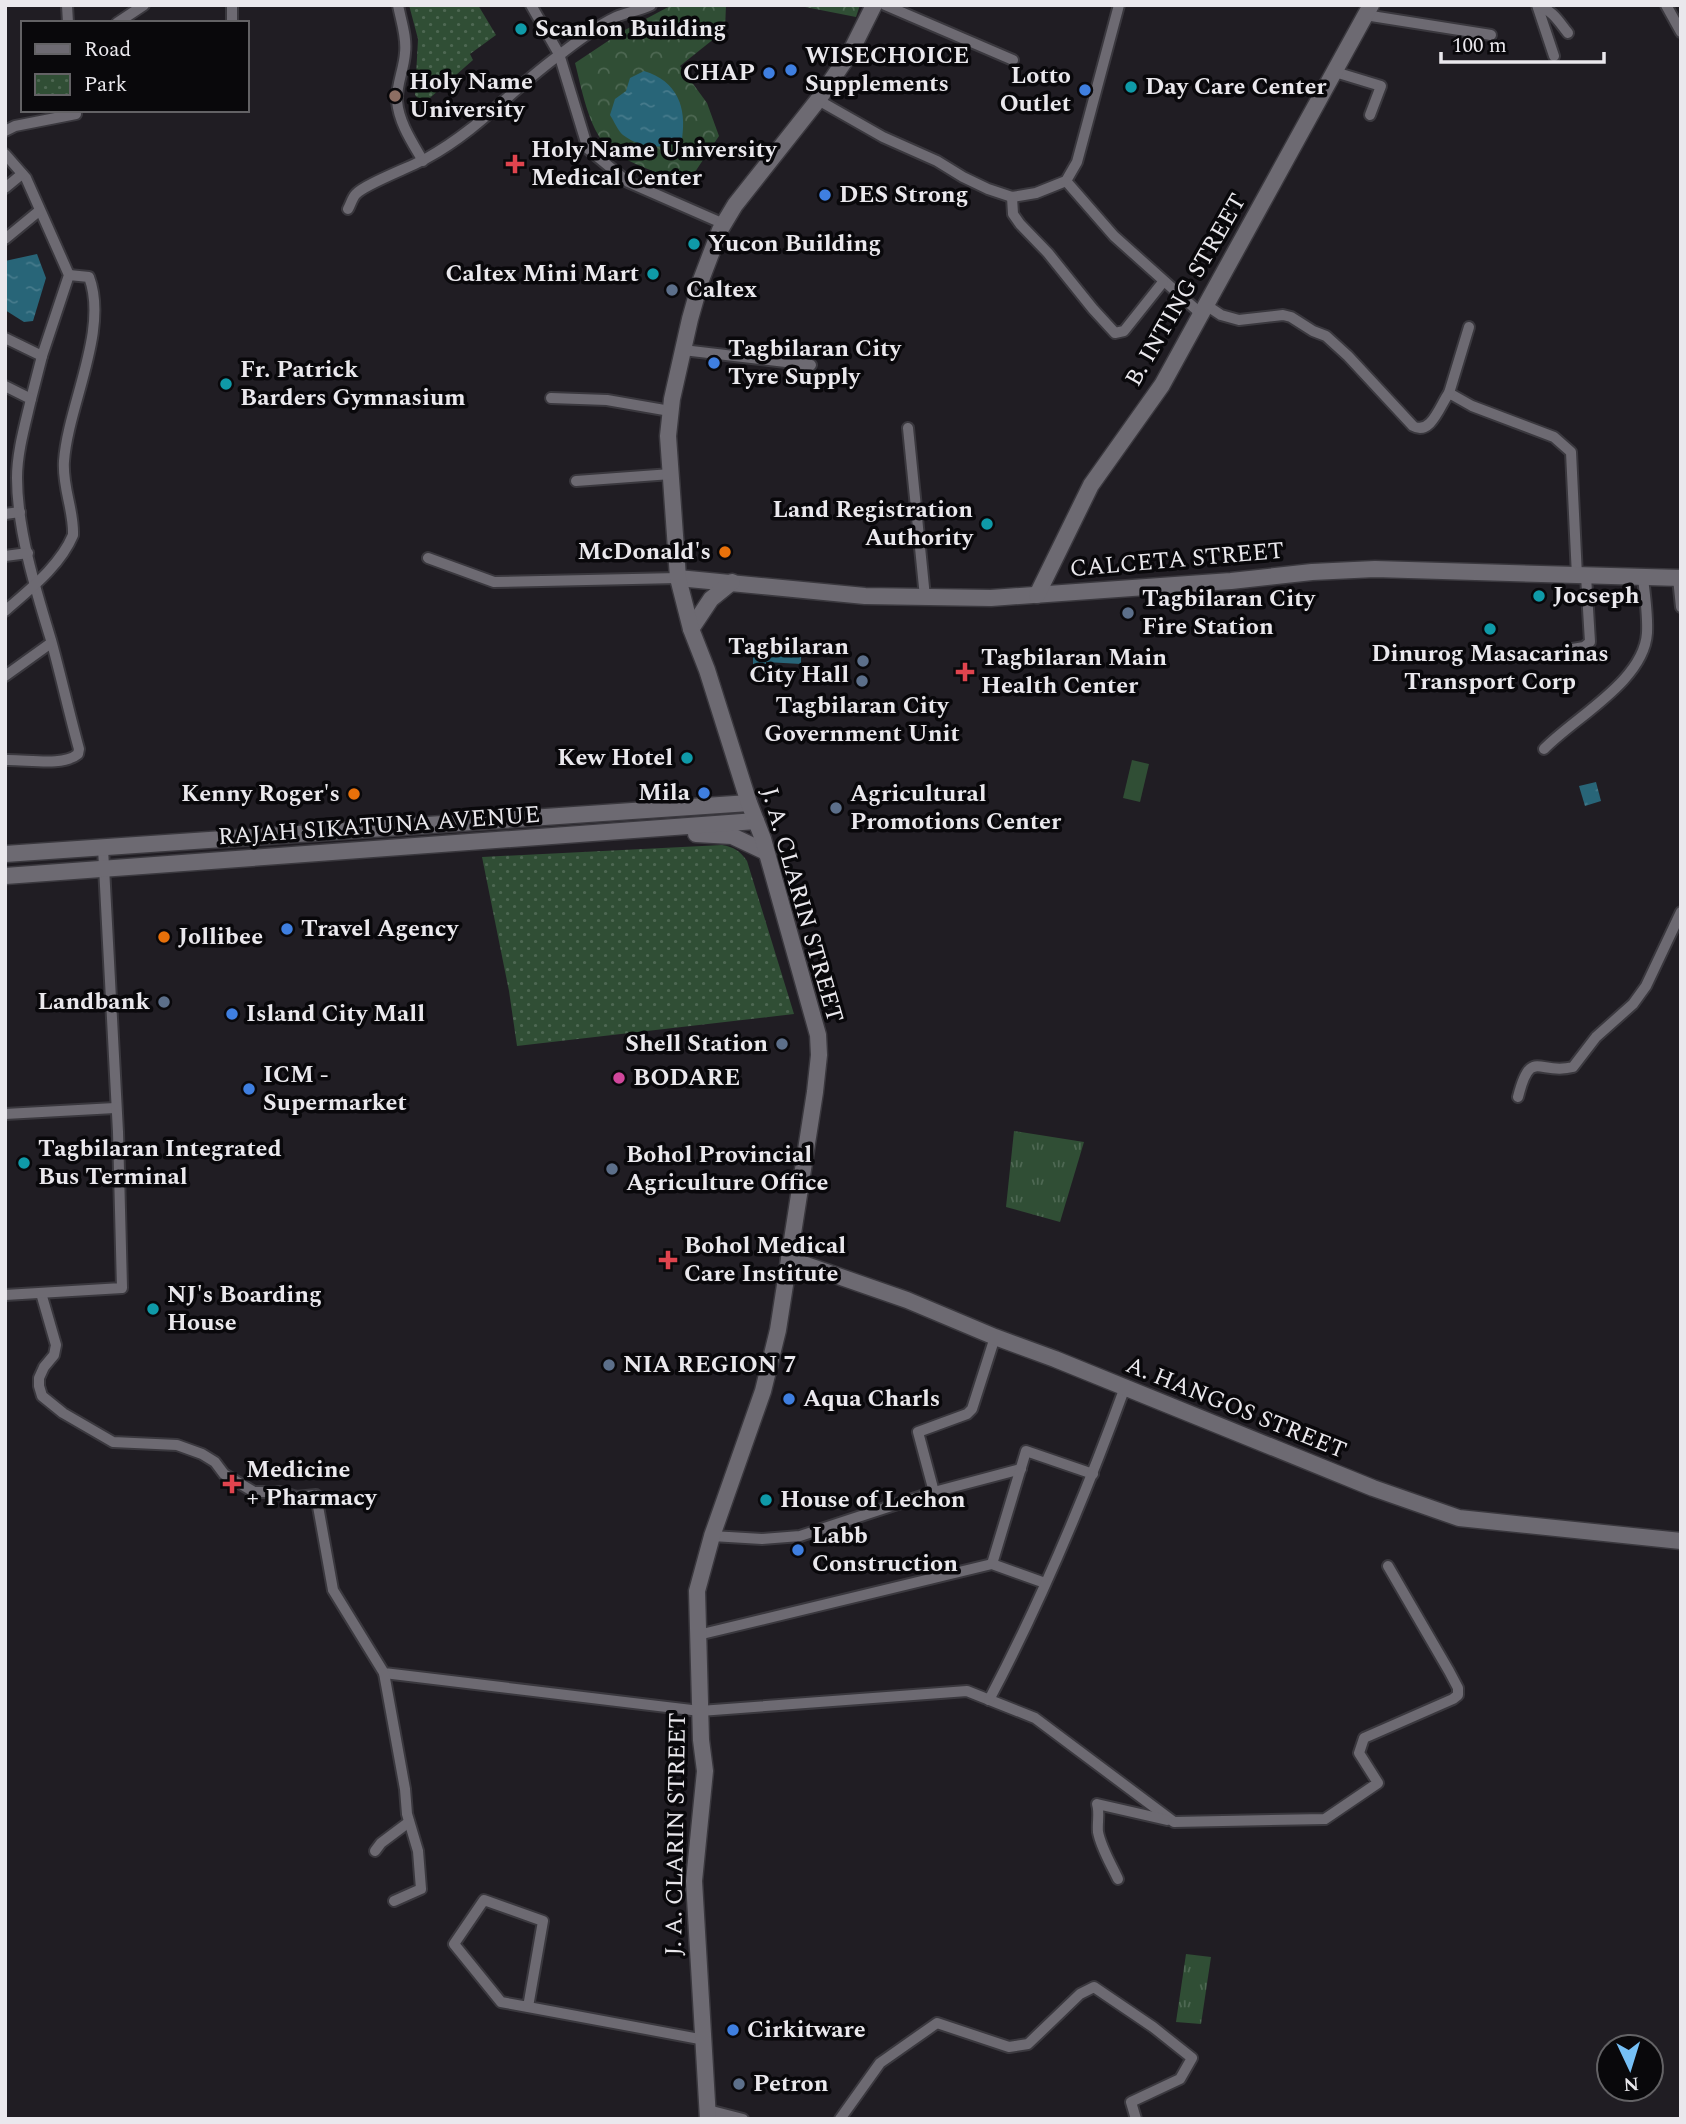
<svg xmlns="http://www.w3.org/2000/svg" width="1686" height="2124" font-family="Spectral,serif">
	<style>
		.grass { fill: url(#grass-tufts) }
		.forest { fill: url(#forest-crowns) }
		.park { fill: url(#park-dots) }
		.pitch { fill: #304e35 }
		.water { fill: url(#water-ripples) }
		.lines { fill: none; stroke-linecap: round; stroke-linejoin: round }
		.street-casing { stroke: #3a383e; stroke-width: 14 }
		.secondary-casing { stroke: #3a383e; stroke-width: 19 }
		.street { stroke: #6d6a72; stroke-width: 10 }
		.secondary { stroke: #6d6a72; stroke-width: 16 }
		.culture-dot { fill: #0f9aa8; stroke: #09080b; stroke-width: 2.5 }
		.shop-dot { fill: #3f7fe0; stroke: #09080b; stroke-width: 2.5 }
		.education-dot { fill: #8d6e63; stroke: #09080b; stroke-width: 2.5 }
		.health-dot { fill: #e0444e; stroke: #09080b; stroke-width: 2.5 }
		.service-dot { fill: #5c6f8a; stroke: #09080b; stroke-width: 2.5 }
		.food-dot { fill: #e8710a; stroke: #09080b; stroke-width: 2.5 }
		.hotel-dot { fill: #d1479c; stroke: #09080b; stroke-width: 2.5 }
		.labels { text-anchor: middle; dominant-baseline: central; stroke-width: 7; stroke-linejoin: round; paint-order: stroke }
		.poi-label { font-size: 24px; font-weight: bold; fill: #eae8ed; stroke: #09080b; text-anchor: start }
		.street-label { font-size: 24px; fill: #eae8ed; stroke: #09080b }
	</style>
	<defs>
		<pattern id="grass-tufts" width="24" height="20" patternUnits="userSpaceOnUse" patternTransform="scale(1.75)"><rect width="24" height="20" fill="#304e35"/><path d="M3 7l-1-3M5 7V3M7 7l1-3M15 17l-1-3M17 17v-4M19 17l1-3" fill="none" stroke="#4e6853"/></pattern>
		<pattern id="forest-crowns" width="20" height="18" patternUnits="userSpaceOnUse" patternTransform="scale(1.75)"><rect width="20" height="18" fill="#304e35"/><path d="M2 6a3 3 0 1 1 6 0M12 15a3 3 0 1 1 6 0" fill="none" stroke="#4e6853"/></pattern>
		<pattern id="park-dots" width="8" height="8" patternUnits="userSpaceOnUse" patternTransform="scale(1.75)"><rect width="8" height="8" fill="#304e35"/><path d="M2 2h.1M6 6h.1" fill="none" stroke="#4e6853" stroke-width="1.8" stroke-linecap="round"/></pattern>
		<pattern id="water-ripples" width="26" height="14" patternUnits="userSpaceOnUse" patternTransform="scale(1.75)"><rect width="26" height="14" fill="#286578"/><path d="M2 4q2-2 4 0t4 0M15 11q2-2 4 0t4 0" fill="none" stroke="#477b8c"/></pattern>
	</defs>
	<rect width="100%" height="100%" fill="#201d23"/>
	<g class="grass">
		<path d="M1014,1131L1084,1142L1060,1222L1006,1207Z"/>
		<path d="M1186,1954L1211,1957L1201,2024L1176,2022Z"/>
	</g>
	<g class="forest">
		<path d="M672,5H726L725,30L680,66L707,103L719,136L687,184C661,173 628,165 607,146C589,130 581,86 575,63L623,31Z"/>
		<path d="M795,5H860L856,17Z"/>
	</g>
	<g class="park">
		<path d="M409,5H478L496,35L470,54L473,60L423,104L415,95L418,39Z"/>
		<path d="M722,845C734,847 740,851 747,861L794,1014L517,1046L509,991L482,857Z"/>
	</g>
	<path class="pitch" d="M1132,760L1149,764L1140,802L1123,798Z"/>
	<g class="water">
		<path d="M644,71C677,81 687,107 682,139C665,151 640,148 623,135C618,131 614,121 610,115L615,99L626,91L630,78Z"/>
		<path d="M37,254L46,278L33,321L24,322L5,310V261Z"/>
		<path d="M753,652H766L767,655L801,657V664L766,662V665H753Z"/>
		<path d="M1596,782L1601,801L1585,806L1579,786Z"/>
	</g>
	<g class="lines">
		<g class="street-casing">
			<g id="street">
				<path d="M67,5L68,23"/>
				<path d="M398,5C401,21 407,37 405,53C404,69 396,86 397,101C399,123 412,142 423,161"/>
				<path d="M531,5L559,54L588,149L628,182L724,224"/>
				<path d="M885,5L1013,60"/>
				<path d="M1537,5L1554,56"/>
				<path d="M1666,5L1681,32"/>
				<path d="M1538,7C1552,9 1559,22 1568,33"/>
				<path d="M1365,15L1491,35"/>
				<path d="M117,23L144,5"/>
				<path d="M232,23V5"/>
				<path d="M1335,72L1381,86L1370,115"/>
				<path d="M818,100L883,137L937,161L963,177L988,189L1012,197L1036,193L1066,181L1077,162L1119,5"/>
				<path d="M5,131L15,126L76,114L75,110"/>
				<path d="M5,154L26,178L69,275L42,356L31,399"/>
				<path d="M1066,181L1114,236L1200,313"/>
				<path d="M5,188L22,174"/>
				<path d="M1012,197L1013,214L1020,224L1048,253L1093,309L1115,333L1124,331L1163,282"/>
				<path d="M348,209C351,204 352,198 356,194C365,184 411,167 427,158C480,129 514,87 562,53C579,40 597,26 616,17C627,12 639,11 651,5"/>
				<path d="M5,239L39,211"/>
				<path d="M1206,305L1221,315L1239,320L1283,315L1291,317L1313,331L1326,336L1348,356L1413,426C1431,436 1440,405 1449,393L1472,406L1554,437L1571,452L1577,576"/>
				<path d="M5,338L42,356"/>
				<path d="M683,350L811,365"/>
				<path d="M5,386L31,399C25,425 17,452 17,478C17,530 36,591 51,640C61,676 69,713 79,749L78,754C63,767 26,759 5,760"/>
				<path d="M1449,393L1469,327"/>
				<path d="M551,398L607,400L670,411"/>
				<path d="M908,428L925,597"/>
				<path d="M576,481L671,474"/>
				<path d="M5,514L20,512"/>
				<path d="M5,556L28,553"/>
				<path d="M428,558L494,582L678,578"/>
				<path d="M1678,578L1681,607"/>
				<path d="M5,611C30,589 60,566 73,535C74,510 62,487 64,461C68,405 109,330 89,277L69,275"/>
				<path d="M1567,650L1584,647L1590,642L1586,576"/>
				<path d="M5,676L51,643"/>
				<path d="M1544,749C1575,717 1644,681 1647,633C1648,615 1645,596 1643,578"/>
				<path d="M1518,1097C1531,1046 1539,1076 1573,1067L1596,1037L1633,1004L1646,986L1681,912"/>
				<path d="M5,1114L115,1108"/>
				<path d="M41,1293L56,1345L54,1355L44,1367L39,1378V1386L42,1396L63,1413L113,1442L177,1445L202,1454L215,1462L224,1474L254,1492H281L296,1497L316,1495L333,1590L384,1673L700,1711L967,1691L1035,1718L1174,1822L1325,1819L1378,1783L1359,1753L1364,1738L1453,1699L1458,1695V1688L1449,1671L1388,1566"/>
				<path d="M5,1295L122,1288L118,1132L103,848"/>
				<path d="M934,1492L1021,1469"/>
				<path d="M712,1536L762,1539L800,1536L934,1492L918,1432L967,1414L972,1409L995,1337"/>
				<path d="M992,1564L1026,1451L1093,1474"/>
				<path d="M698,1635L992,1564L1045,1583"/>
				<path d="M384,1673L405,1789L407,1814L418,1851L421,1889L394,1901"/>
				<path d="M989,1700C1042,1600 1086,1494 1125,1387"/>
				<path d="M375,1851L381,1843L409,1822"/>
				<path d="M1118,1879C1111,1864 1101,1848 1098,1832C1097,1822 1100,1813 1097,1804L1167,1820"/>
				<path d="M528,2007L543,1921L484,1900L454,1944L501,2002L528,2007L705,2040"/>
				<path d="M708,2110L743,2119"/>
				<path d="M840,2119L880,2063L937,2023L1009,2047L1028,2044L1080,1994L1094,1987L1153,2027L1192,2058L1180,2079L1131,2102L1136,2119"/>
			</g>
		</g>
		<g class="secondary-casing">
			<g id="secondary">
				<path d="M678,578L865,596L991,598L1231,581L1312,572L1375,569L1681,578"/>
				<path d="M1037,595L1091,485L1162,385L1371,5"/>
				<path d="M691,629L711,599L732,582"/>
				<path d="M696,834L732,836L766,852"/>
				<path d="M5,854L749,803"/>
				<path d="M5,876L756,821"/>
				<path d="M789,1259L907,1300L995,1337L1055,1359L1373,1488L1459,1518L1681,1541"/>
				<path d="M708,2119L694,1881L705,1771L701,1740L697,1591L712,1536L763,1391L778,1330L815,1092L819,1055L818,1035L763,839L749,803L707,670L691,629L678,578L668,436L672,399L690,319L701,280L720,230L735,205L818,100L850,53L874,5"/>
			</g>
		</g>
		<use href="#street" class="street"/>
		<use href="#secondary" class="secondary"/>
	</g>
	<g class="culture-dot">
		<circle cx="521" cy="29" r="7"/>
		<circle cx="1131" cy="87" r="7"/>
		<circle cx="694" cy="244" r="7"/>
		<circle cx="653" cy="274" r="7"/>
		<circle cx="226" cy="384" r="7"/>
		<circle cx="987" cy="524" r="7"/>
		<circle cx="1539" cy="596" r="7"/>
		<circle cx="1490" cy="629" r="7"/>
		<circle cx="687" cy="758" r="7"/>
		<circle cx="24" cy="1163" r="7"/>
		<circle cx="153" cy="1309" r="7"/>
		<circle cx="766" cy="1500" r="7"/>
	</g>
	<g class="shop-dot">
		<circle cx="791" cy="70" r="7"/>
		<circle cx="769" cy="73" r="7"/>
		<circle cx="1085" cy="90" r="7"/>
		<circle cx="825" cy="195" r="7"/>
		<circle cx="714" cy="363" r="7"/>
		<circle cx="704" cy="793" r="7"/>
		<circle cx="287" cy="929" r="7"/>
		<circle cx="232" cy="1014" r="7"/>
		<circle cx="249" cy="1089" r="7"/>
		<circle cx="789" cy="1399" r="7"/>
		<circle cx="798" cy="1550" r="7"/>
		<circle cx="733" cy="2030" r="7"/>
	</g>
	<circle class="education-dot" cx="395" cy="96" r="7"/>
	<g class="health-dot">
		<path d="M511.5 153.5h7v7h7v7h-7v7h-7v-7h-7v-7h7z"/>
		<path d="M961.5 661.5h7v7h7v7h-7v7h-7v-7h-7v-7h7z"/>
		<path d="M664.5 1249.5h7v7h7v7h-7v7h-7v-7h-7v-7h7z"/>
		<path d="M228.5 1473.5h7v7h7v7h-7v7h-7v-7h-7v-7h7z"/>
	</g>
	<g class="service-dot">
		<circle cx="672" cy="290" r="7"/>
		<circle cx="1128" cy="613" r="7"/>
		<circle cx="863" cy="661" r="7"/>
		<circle cx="862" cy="681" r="7"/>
		<circle cx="836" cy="808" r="7"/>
		<circle cx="164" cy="1002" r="7"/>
		<circle cx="782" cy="1044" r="7"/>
		<circle cx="612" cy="1169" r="7"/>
		<circle cx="609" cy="1365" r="7"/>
		<circle cx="739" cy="2084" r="7"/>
	</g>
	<g class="food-dot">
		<circle cx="725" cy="552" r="7"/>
		<circle cx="354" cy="794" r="7"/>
		<circle cx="164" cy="937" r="7"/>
	</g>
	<circle class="hotel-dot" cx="619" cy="1078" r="7"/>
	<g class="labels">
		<g class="poi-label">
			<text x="535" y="29">Scanlon Building</text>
			<text x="805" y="56">WISECHOICE<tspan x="805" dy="28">Supplements</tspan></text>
			<text x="755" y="73" text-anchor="end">CHAP</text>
			<text x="1071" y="76" text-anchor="end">Lotto<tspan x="1071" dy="28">Outlet</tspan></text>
			<text x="409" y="82">Holy Name<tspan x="409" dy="28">University</tspan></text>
			<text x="1145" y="87">Day Care Center</text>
			<text x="531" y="150">Holy Name University<tspan x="531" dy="28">Medical Center</tspan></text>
			<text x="839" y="195">DES Strong</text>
			<text x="708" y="244">Yucon Building</text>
			<text x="639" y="274" text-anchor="end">Caltex Mini Mart</text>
			<text x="686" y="290">Caltex</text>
			<text x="728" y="349">Tagbilaran City<tspan x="728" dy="28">Tyre Supply</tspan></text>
			<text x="240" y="370">Fr. Patrick<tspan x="240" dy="28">Barders Gymnasium</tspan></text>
			<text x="973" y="510" text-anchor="end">Land Registration<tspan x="973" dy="28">Authority</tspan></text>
			<text x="711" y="552" text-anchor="end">McDonald's</text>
			<text x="1553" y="596">Jocseph</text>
			<text x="1142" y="599">Tagbilaran City<tspan x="1142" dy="28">Fire Station</tspan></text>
			<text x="849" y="647" text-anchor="end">Tagbilaran<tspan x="849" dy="28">City Hall</tspan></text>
			<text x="1490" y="654" text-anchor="middle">Dinurog Masacarinas<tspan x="1490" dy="28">Transport Corp</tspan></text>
			<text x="981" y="658">Tagbilaran Main<tspan x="981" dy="28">Health Center</tspan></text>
			<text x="862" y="706" text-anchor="middle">Tagbilaran City<tspan x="862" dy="28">Government Unit</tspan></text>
			<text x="673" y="758" text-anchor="end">Kew Hotel</text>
			<text x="690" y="793" text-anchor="end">Mila</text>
			<text x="340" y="794" text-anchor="end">Kenny Roger's</text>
			<text x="850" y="794">Agricultural<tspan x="850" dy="28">Promotions Center</tspan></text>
			<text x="301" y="929">Travel Agency</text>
			<text x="178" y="937">Jollibee</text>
			<text x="150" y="1002" text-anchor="end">Landbank</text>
			<text x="246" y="1014">Island City Mall</text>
			<text x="768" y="1044" text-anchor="end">Shell Station</text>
			<text x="263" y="1075">ICM -<tspan x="263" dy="28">Supermarket</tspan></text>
			<text x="633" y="1078">BODARE</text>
			<text x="38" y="1149">Tagbilaran Integrated<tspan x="38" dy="28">Bus Terminal</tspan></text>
			<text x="626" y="1155">Bohol Provincial<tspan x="626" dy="28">Agriculture Office</tspan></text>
			<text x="684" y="1246">Bohol Medical<tspan x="684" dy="28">Care Institute</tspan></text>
			<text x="167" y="1295">NJ's Boarding<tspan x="167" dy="28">House</tspan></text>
			<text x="623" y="1365">NIA REGION 7</text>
			<text x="803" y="1399">Aqua Charls</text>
			<text x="246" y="1470">Medicine<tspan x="246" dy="28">+ Pharmacy</tspan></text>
			<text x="780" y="1500">House of Lechon</text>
			<text x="812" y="1536">Labb<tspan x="812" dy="28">Construction</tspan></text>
			<text x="747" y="2030">Cirkitware</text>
			<text x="753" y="2084">Petron</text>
		</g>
		<g class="street-label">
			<text transform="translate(1186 290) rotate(-60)">B. INTING STREET</text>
			<text transform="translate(1177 560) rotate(-5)">CALCETA STREET</text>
			<text transform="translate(379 826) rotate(-4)">RAJAH SIKATUNA AVENUE</text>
			<text transform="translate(802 905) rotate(74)">J. A. CLARIN STREET</text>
			<text transform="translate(1236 1408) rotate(22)">A. HANGOS STREET</text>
			<text transform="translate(676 1834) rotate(-89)">J. A. CLARIN STREET</text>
		</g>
	</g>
	<rect width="1686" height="2124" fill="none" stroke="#eae8ed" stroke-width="14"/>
	<rect x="21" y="21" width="228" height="91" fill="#09080b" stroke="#636265" stroke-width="2"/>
	<rect x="35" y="44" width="35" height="10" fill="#6d6a72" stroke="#636265" stroke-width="2"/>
	<text x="84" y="56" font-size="21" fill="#eae8ed">Road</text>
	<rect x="35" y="74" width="35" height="21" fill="url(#park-dots)" stroke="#636265" stroke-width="2"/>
	<text x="84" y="91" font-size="21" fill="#eae8ed">Park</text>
	<g transform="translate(1630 2068) rotate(176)"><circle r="33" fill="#09080b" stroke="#636265" stroke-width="2"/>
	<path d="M0-5L12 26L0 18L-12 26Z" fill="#76c0f7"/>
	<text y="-10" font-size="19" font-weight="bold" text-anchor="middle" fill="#eae8ed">N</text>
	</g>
	<path d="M1441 52v10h163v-10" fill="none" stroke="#eae8ed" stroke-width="3.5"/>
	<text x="1452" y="52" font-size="21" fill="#eae8ed" stroke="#09080b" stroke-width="5" paint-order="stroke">100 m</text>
</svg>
